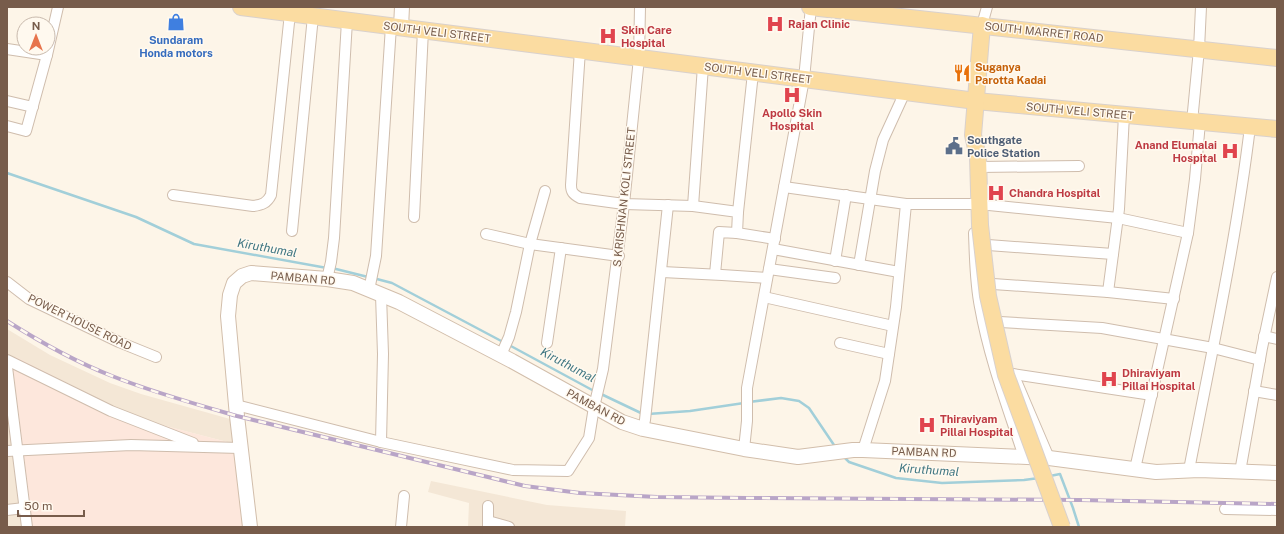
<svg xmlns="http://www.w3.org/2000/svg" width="1284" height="534" font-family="'Public Sans',sans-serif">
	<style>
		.residential { fill: #f4e7d6 }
		.commercial { fill: #fde7dc }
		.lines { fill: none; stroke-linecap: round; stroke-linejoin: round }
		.stream { stroke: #a2cfd9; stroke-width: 2.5 }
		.street-casing { stroke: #cfbdad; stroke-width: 12 }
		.secondary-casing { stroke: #d2beab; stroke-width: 16 }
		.primary-casing { stroke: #d9d1cd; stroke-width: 18 }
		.street { stroke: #fff; stroke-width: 10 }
		.secondary { stroke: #fff; stroke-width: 14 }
		.primary { stroke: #fbdca1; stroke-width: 16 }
		.rail-casing { stroke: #b9a5c7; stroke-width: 4 }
		.rail { stroke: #fff9ef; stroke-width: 2.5; stroke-dasharray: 8; stroke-linecap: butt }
		.primary-bridge-casing { stroke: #d9d1cd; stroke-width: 18; stroke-linecap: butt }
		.primary-bridge { stroke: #fbdca1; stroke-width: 16 }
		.labels { text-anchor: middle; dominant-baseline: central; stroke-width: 3; stroke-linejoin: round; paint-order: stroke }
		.health-label { font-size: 11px; font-weight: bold; fill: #be3a42; stroke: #fff9ef; text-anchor: start }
		.street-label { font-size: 11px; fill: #775c4b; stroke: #fff9ef }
		.shop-label { font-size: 11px; font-weight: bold; fill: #366cbe; stroke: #fff9ef }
		.food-label { font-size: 11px; font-weight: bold; fill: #c56008; stroke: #fff9ef; text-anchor: start }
		.service-label { font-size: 11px; font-weight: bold; fill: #4e5e75; stroke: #fff9ef; text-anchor: start }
		.water-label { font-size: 12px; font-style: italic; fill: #417783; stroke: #fff9ef }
	</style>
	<rect width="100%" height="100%" fill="#fdf5e8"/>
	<g class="residential">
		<path d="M7,329L50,355L110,383L141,394L230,419L232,423L234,442L231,443L158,424L125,412L31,527H7Z"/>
		<path d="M431,481L547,505L626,511L625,527H468L469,503L428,492Z"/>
	</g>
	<path class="commercial" d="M16,357L125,412L158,424L231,443L234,442L243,527H31L11,362Z"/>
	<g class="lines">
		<g class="stream">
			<path d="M7,173L136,217L194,244L327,268"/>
			<path d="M332,268L368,277"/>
			<path d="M373,278L392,283L505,343"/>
			<path d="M509,345L594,391"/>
			<path d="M601,394L643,414"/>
			<path d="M749,402L781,398L799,401L809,408L836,448"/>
			<path d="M648,414L690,411L744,403"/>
			<path d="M843,456L849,462L896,478L942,483L1024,480L1039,478"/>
			<path d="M1050,476L1060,474L1073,508L1079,527"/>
		</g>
		<g class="street-casing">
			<g id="street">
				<path d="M982,25L987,7"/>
				<path d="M7,49L47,55L58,7"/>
				<path d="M580,50L571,185C571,192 573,194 580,198L624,204L693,206L738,212L737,233L775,239"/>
				<path d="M7,101L33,107"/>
				<path d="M1192,122L1199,49L1201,7"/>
				<path d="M7,126L26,131L47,55"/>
				<path d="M979,167L1079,166"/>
				<path d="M784,187L906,204L896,307L885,381L863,450"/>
				<path d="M173,195L253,206C262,205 267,203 271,195L290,13"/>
				<path d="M906,204H979L1118,218L1188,233"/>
				<path d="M693,206L703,66"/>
				<path d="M738,212L753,73"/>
				<path d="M414,217L423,30"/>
				<path d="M292,231L313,16"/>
				<path d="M974,233C975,258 975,282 980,307C989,358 1008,408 1024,457"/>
				<path d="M486,234L530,244L619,256"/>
				<path d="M988,245L1113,254"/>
				<path d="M773,249L899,272"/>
				<path d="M835,261L846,195"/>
				<path d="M859,265L875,171L883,140L905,92"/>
				<path d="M769,269L835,278"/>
				<path d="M662,272L722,275L767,278"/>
				<path d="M715,274L719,232L737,233"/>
				<path d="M327,279L331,262L334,238L347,21"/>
				<path d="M7,282L29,299L119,342L156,357"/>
				<path d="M993,284L1108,292L1174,299"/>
				<path d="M369,290L376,256L391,26"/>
				<path d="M1108,292L1119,209L1124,115"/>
				<path d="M381,295L383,354L381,442"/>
				<path d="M764,297L893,326"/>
				<path d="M1000,322L1102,328L1213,348L1260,360"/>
				<path d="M1264,336L1277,339"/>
				<path d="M547,343L561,248"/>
				<path d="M840,343L889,354"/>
				<path d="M501,355L509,337L516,312L530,244L545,191"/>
				<path d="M7,360L111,411L193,443"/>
				<path d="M7,367L27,527"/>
				<path d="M1013,374L1152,395"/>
				<path d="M1017,383L1049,458"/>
				<path d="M1254,391L1277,395"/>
				<path d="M236,405L381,442L513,470L568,471L589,438L594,407L603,369L624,204L639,58L640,7"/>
				<path d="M643,429L645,420L668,205"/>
				<path d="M744,449L747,421V388L804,79L811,7"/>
				<path d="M7,451L131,445L240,448"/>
				<path d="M1135,469L1188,233L1195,179L1200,122"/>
				<path d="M1189,470C1211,356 1236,242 1250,127"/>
				<path d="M1240,472L1262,348L1277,277"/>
				<path d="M1225,509L1277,510"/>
				<path d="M7,510L24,508"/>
				<path d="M488,521L509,527"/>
				<path d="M401,527L404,496"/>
				<path d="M488,527V506"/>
			</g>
		</g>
		<g class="secondary-casing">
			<g id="secondary">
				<path d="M401,27L402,7"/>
				<path d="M250,527L237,416L228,316L230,295L234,283L242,276L251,273L327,279L353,283L399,302L512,361L622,422L643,429L744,449L798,457L853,450H863L1049,458L1156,472L1199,470L1277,473"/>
			</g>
		</g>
		<g class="primary-casing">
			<g id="primary">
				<path d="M241,7L976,101L1277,129"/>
				<path d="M810,7L1277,58"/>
				<path d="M980,225L978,157L973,135L982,25"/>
			</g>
		</g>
		<use href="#street" class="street"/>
		<use href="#secondary" class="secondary"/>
		<use href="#primary" class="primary"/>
		<g class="rail-casing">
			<path id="rail" d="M7,321C40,342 76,362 112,376C152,392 195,404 237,416L525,486L580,493L657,497L747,498L1080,500L1277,504"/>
		</g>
		<use href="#rail" class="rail"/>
		<g class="primary-bridge-casing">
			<path id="primary-bridge" d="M980,225L988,296L1006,375L1062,527"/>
		</g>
		<use href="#primary-bridge" class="primary-bridge"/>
	</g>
	<defs>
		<g id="shop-bare" transform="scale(1.38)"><path d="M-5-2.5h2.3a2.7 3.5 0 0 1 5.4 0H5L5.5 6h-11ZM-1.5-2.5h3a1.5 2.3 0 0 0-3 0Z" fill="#3f7fe0" stroke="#fff9ef" stroke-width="2.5" paint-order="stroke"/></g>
		<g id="hospital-bare" transform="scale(1.38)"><path d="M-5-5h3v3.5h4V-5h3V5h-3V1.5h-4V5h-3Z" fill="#e0444e" stroke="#fff9ef" stroke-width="2.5" paint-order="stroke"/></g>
		<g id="restaurant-bare" transform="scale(1.38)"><path d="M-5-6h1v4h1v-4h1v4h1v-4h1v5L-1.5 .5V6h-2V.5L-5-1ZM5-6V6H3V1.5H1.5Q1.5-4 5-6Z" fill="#e8710a" stroke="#fff9ef" stroke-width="2.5" paint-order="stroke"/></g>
		<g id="civic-bare" transform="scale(1.38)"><path d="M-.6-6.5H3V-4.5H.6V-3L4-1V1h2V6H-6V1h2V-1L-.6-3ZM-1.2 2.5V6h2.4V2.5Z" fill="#5c6f8a" stroke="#fff9ef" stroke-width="2.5" paint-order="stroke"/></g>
	</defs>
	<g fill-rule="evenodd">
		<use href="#shop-bare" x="176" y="22"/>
		<use href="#hospital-bare" x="775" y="24"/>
		<use href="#hospital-bare" x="608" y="36"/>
		<use href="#restaurant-bare" x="962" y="73"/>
		<use href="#hospital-bare" x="792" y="95"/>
		<use href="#civic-bare" x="954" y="146"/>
		<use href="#hospital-bare" x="1230" y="151"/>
		<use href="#hospital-bare" x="996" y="193"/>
		<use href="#hospital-bare" x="1109" y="379"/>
		<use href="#hospital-bare" x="927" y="425"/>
	</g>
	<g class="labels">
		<g class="health-label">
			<text x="788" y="24">Rajan Clinic</text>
			<text x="621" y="30">Skin Care<tspan x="621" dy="13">Hospital</tspan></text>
			<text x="792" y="113" text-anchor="middle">Apollo Skin<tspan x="792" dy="13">Hospital</tspan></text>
			<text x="1217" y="145" text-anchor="end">Anand Elumalai<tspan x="1217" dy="13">Hospital</tspan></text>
			<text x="1009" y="193">Chandra Hospital</text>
			<text x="1122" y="373">Dhiraviyam<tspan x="1122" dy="13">Pillai Hospital</tspan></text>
			<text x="940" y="419">Thiraviyam<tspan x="940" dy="13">Pillai Hospital</tspan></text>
		</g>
		<g class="street-label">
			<text transform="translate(437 32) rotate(7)">SOUTH VELI STREET</text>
			<text transform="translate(1044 32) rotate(6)">SOUTH MARRET ROAD</text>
			<text transform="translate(758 73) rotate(7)">SOUTH VELI STREET</text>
			<text transform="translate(1080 111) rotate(5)">SOUTH VELI STREET</text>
			<text transform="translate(624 197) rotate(-84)">S KRISHNAN KOLI STREET</text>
			<text transform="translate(303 278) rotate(5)">PAMBAN RD</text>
			<text transform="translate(80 322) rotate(26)">POWER HOUSE ROAD</text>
			<text transform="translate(596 407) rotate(28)">PAMBAN RD</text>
			<text transform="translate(924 452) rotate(2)">PAMBAN RD</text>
		</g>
		<g class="shop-label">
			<text x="176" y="40">Sundaram<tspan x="176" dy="13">Honda motors</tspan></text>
		</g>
		<g class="food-label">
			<text x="975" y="67">Suganya<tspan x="975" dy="13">Parotta Kadai</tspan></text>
		</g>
		<g class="service-label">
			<text x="967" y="140">Southgate<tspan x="967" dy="13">Police Station</tspan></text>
		</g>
		<g class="water-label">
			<text transform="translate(267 248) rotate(10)">Kiruthumal</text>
			<text transform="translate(568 365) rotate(28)">Kiruthumal</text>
			<text transform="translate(929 470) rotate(4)">Kiruthumal</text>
		</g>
	</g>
	<rect width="1284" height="534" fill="none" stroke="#775c4b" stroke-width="16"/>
	<g transform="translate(36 36)"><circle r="19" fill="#fff9ef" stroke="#c9baad"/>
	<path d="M0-3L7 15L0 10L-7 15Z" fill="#e7744d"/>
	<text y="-6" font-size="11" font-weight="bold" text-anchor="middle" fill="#775c4b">N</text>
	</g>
	<path d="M18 510v6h66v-6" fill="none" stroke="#775c4b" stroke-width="2"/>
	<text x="24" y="510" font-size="12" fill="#775c4b" stroke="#fff9ef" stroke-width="3" paint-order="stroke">50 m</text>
</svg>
